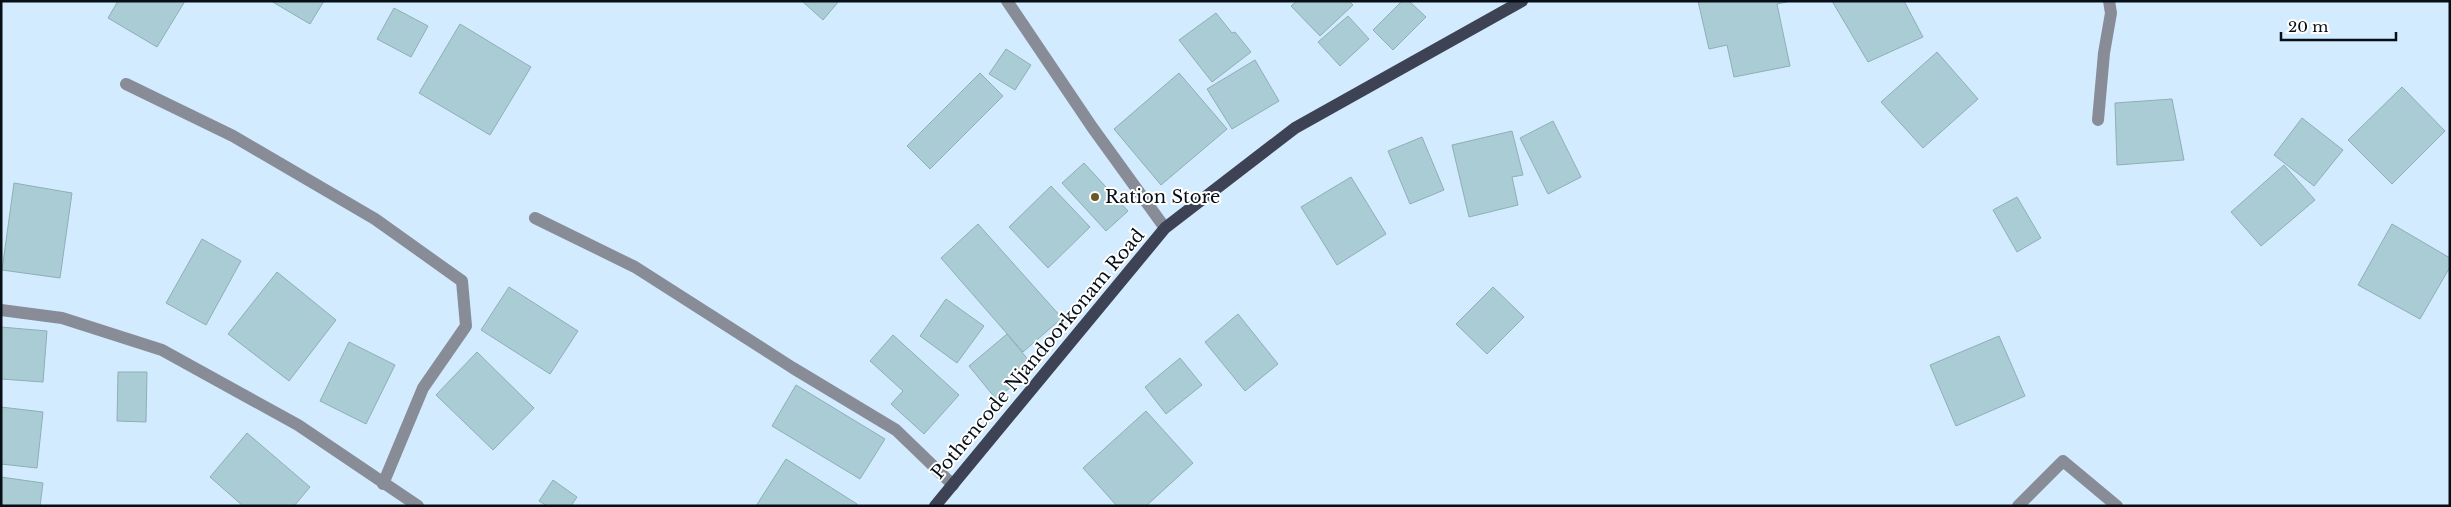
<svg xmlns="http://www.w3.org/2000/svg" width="2451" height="507" font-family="'Libre Baskerville',serif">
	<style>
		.building { fill: #aaccd4; stroke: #8eafb6 }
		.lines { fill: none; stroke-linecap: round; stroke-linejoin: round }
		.minor { stroke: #888c97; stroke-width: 12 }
		.major { stroke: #3d4254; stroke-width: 12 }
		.poi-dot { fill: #685927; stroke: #fff; stroke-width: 2 }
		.labels { text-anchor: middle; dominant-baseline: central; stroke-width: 4; stroke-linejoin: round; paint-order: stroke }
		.poi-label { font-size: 18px; fill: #070f16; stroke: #fff; text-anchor: start }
		.street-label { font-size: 18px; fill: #070f16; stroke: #fff }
	</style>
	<rect width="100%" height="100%" fill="#d3ebff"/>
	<g class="building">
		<path d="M118,1H185L157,47L108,18Z"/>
		<path d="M271,1H324L310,24Z"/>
		<path d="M802,1H839L823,20Z"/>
		<path d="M1297,1H1349L1353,5L1320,36L1291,6Z"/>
		<path d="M1402,1H1409L1426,17L1393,50L1373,30Z"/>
		<path d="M1698,1H1791L1777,4L1790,66L1734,77L1727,45L1709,49Z"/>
		<path d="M1832,1H1904L1923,37L1868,62Z"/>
		<path d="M394,8L428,26L411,57L377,39Z"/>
		<path d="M1216,13L1232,33L1235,32L1251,52L1212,82L1179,40Z"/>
		<path d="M1348,16L1369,39L1340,66L1318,42Z"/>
		<path d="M460,24L531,67L490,135L419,93Z"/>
		<path d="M1006,49L1031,65L1015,90L989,74Z"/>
		<path d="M1937,52L1978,99L1923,148L1881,102Z"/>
		<path d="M1255,60L1279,101L1232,129L1207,89Z"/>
		<path d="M980,73L1003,96L930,169L907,146Z"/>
		<path d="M1179,73L1227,129L1161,185L1114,129Z"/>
		<path d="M2402,87L2445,131L2392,184L2348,140Z"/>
		<path d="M2172,99L2184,160L2117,165L2115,103Z"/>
		<path d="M2302,118L2343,150L2314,186L2274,155Z"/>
		<path d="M1553,121L1581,177L1548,194L1520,138Z"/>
		<path d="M1512,131L1523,175L1512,177L1518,205L1469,217L1452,145Z"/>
		<path d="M1422,137L1444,190L1410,204L1388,151Z"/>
		<path d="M1084,163L1128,211L1106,231L1062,183Z"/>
		<path d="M2284,165L2315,200L2261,246L2231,212Z"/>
		<path d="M1351,177L1386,234L1337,265L1301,207Z"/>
		<path d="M14,183L72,193L60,278L2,270Z"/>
		<path d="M1051,186L1090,227L1048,268L1009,227Z"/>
		<path d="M2017,197L2041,238L2017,252L1993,210Z"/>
		<path d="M978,224L1062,318L1023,352L941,258Z"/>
		<path d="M2392,224L2450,258V267L2420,319L2358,285Z"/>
		<path d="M202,239L241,261L206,325L166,303Z"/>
		<path d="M277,272L336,320L289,381L228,334Z"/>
		<path d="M509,287L578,331L550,374L481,330Z"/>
		<path d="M1493,287L1524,317L1487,354L1456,324Z"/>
		<path d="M946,299L984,326L957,363L920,336Z"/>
		<path d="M1238,314L1278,364L1245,391L1205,342Z"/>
		<path d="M1,327L47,331L43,382L1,379Z"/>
		<path d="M1007,334L1035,368L996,399L969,366Z"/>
		<path d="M893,335L959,395L924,434L891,404L903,391L870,361Z"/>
		<path d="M1999,336L2025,396L1956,426L1930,365Z"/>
		<path d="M349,342L395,365L366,424L320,401Z"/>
		<path d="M477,352L534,408L493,450L436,395Z"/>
		<path d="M1180,358L1202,385L1166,414L1145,387Z"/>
		<path d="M118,372H147L146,422L117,421Z"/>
		<path d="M796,385L885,439L860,479L772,426Z"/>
		<path d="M1,407L43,412L37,468L1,464Z"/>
		<path d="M1146,411L1193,463L1146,506H1117L1083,468Z"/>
		<path d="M247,433L310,487L294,506H243L210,477Z"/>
		<path d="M786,459L857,504L856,506H756Z"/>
		<path d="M1,477L43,483L40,506H1Z"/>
		<path d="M553,480L577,497L571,506H547L539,501Z"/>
	</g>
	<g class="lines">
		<g class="minor">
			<path d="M1007,1L1092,127L1165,228"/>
			<path d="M126,84L233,136L375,219L462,281L466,326L423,388L383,484"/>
			<path d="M2098,120L2104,53L2111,13L2109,1"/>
			<path d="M535,218L635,267L793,368L896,430L953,485"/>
			<path d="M1,310L62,318L162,350L298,425L418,506"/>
			<path d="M2018,506L2063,461L2117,506"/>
		</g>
		<path class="major" d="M935,506L1165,228L1295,128L1522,1"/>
	</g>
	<circle class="poi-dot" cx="1095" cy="197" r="5"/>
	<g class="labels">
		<g class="poi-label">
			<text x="1105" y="197">Ration Store</text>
		</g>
		<g class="street-label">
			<text transform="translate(1038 354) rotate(-50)">Pothencode Njandoorkonam Road</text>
		</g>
	</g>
	<rect width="2451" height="507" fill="none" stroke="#070f16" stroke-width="5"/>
	<path d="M2281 32v8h115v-8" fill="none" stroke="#070f16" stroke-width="2.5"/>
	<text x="2288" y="32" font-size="15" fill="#070f16" stroke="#ffffff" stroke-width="4" paint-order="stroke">20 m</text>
</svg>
